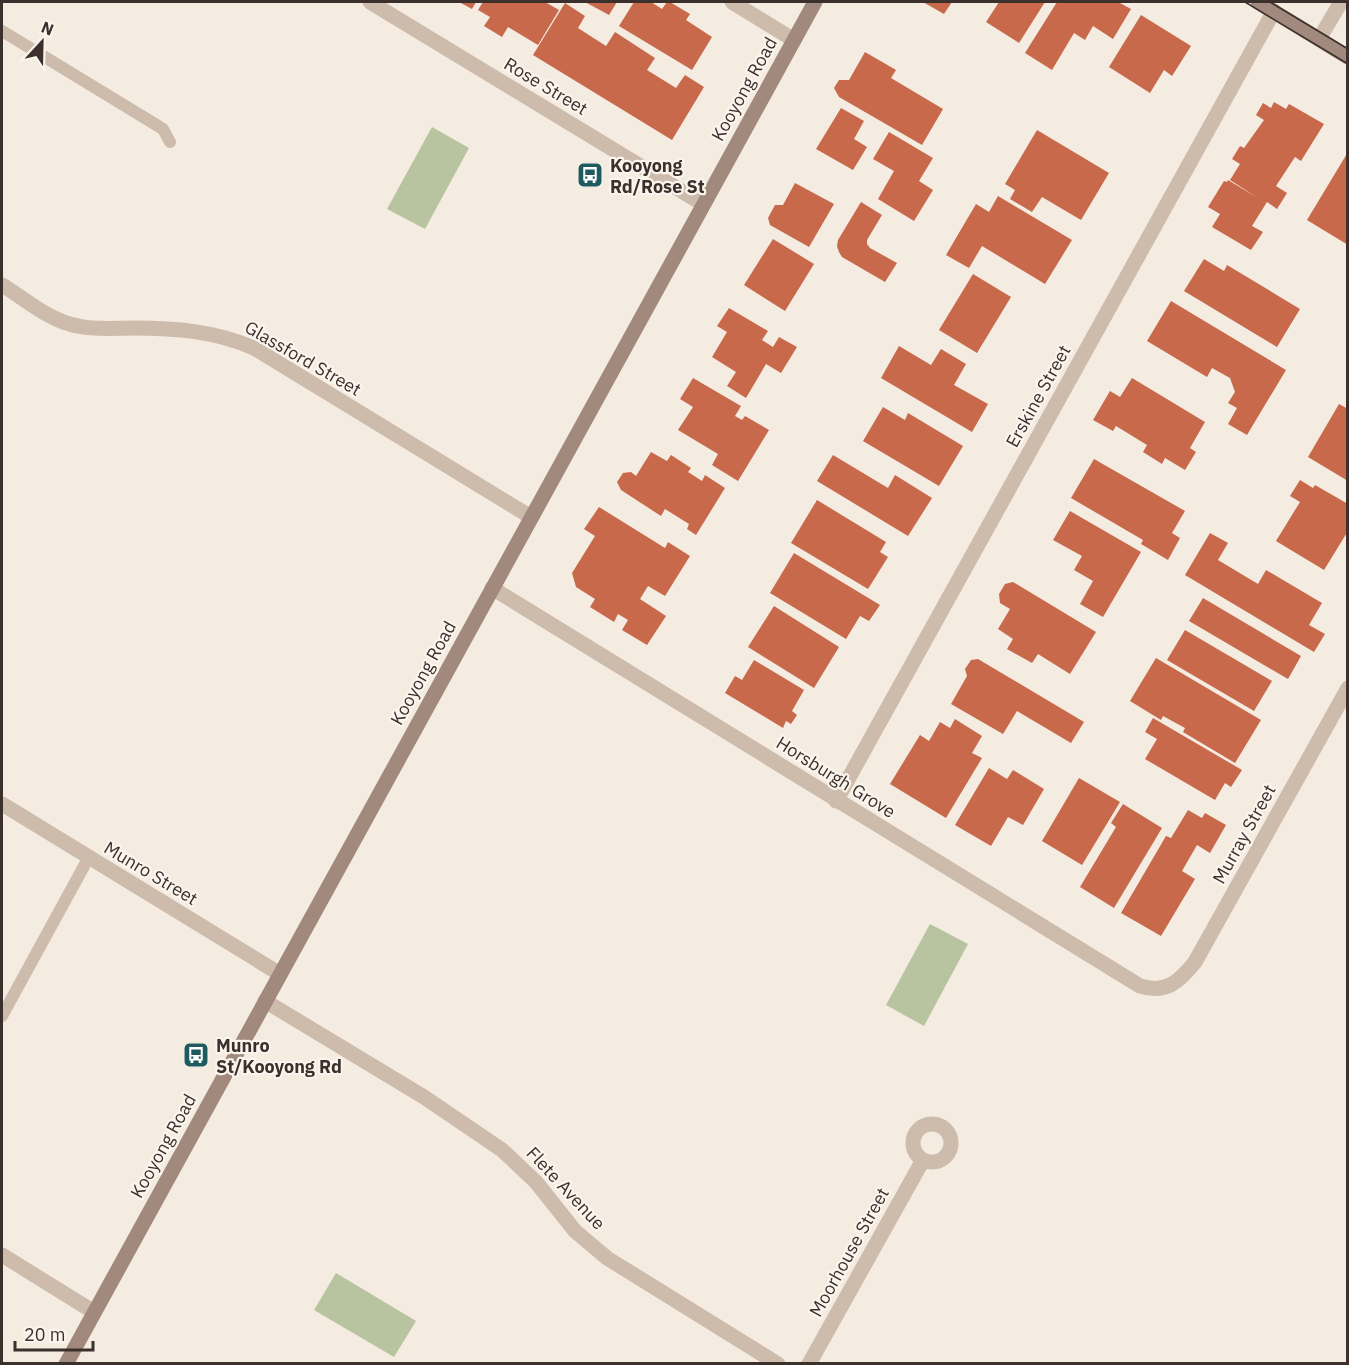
<svg xmlns="http://www.w3.org/2000/svg" width="1349" height="1365" font-family="'IBM Plex Sans',sans-serif">
	<style>
		.green { fill: #b8c4a0 }
		.building { fill: #c8694b }
		.lines { fill: none; stroke-linecap: round; stroke-linejoin: round }
		.lane { stroke: #cdbbac; stroke-width: 12 }
		.street { stroke: #cdbbac; stroke-width: 15 }
		.secondary { stroke: #a18a7d; stroke-width: 15 }
		.tram { stroke: #3b302b; stroke-width: 1.5 }
		.labels { text-anchor: middle; dominant-baseline: central; stroke-width: 4.5; stroke-linejoin: round; paint-order: stroke }
		.street-label { font-size: 18px; fill: #3b302b; stroke: #fbf5ee }
		.poi-label { font-size: 18px; font-weight: bold; fill: #3b302b; stroke: #fbf5ee; text-anchor: start }
	</style>
	<rect width="100%" height="100%" fill="#f4ebe1"/>
	<g class="green">
		<path d="M432,127L469,148L425,229L387,209Z"/>
		<path d="M930,924L968,944L924,1026L886,1005Z"/>
		<path d="M336,1273L416,1321L394,1357L314,1310Z"/>
	</g>
	<g class="building">
		<path d="M459,2H476L472,9Z"/>
		<path d="M483,2H545L559,10L538,45L508,27L502,37L484,26L490,17L478,10Z"/>
		<path d="M585,2H617L609,15Z"/>
		<path d="M634,2H651L662,9L667,2H670L690,14L686,20L712,37L692,70L619,26Z"/>
		<path d="M923,2H952L944,14Z"/>
		<path d="M999,2H1045L1019,43L986,22Z"/>
		<path d="M1057,2H1118L1131,9L1113,39L1093,26L1085,40L1074,33L1052,70L1025,53Z"/>
		<path d="M565,3L585,16L578,28L606,46L615,32L655,58L647,70L676,88L685,75L704,87L672,140L533,55Z"/>
		<path d="M1141,15L1191,46L1172,76L1164,70L1150,93L1109,67Z"/>
		<path d="M865,52L896,70L891,78L943,109L922,145L839,97L834,88L839,80H849Z"/>
		<path d="M1274,102L1286,109L1289,104L1324,124L1301,161L1295,157L1276,186L1287,193L1277,209L1267,202L1252,226L1263,232L1251,250L1212,227L1220,214L1208,207L1224,181L1227,182L1228,180L1258,198L1230,180L1240,164L1232,159L1240,146L1244,148L1264,120L1256,115L1263,103L1271,108Z"/>
		<path d="M841,108L864,121L854,139L867,147L853,170L816,149Z"/>
		<path d="M1037,130L1109,173L1081,220L1042,197L1032,212L1010,199L1015,190L1005,184Z"/>
		<path d="M889,132L933,158L919,181L933,190L914,221L878,199L894,171L873,159Z"/>
		<path d="M1348,152V245L1307,220Z"/>
		<path d="M795,183L834,204L809,247L770,225L768,218L775,205H783Z"/>
		<path d="M998,196L1072,240L1045,284L982,246L969,268L946,255L976,204L989,212Z"/>
		<path d="M861,202L882,215L867,240V244L870,248L897,263L885,282L842,257L839,252L837,246L838,240Z"/>
		<path d="M773,239L814,264L785,311L744,285Z"/>
		<path d="M1204,259L1224,271L1227,265L1300,309L1277,347L1184,291Z"/>
		<path d="M973,274L1011,297L977,353L939,330Z"/>
		<path d="M1171,301L1286,370L1247,435L1228,424L1237,408L1228,403L1235,392L1230,378L1212,368L1207,377L1147,341Z"/>
		<path d="M729,308L768,331L762,340L773,347L779,337L797,347L781,373L766,364L746,398L727,386L736,372L712,357L727,332L717,326Z"/>
		<path d="M899,346L931,365L941,349L966,364L954,385L988,404L972,432L881,378Z"/>
		<path d="M693,378L741,406L735,416L742,420L745,416L769,430L738,481L712,465L718,454L678,430L693,407L680,399Z"/>
		<path d="M1132,378L1205,422L1190,448L1196,452L1185,470L1165,458L1162,464L1143,452L1147,445L1116,426L1113,431L1093,420L1110,391L1120,397Z"/>
		<path d="M1339,404L1348,409V481L1308,457Z"/>
		<path d="M883,407L905,420L908,413L963,446L939,486L863,441Z"/>
		<path d="M651,452L667,461L671,455L691,468L688,472L702,481L705,475L725,488L696,535L687,529L689,524L665,509L661,516L621,490L617,482L623,473L631,472L636,476Z"/>
		<path d="M833,455L888,488L895,475L932,498L908,536L817,481Z"/>
		<path d="M1094,459L1185,511L1172,533L1180,538L1168,560L1141,544L1143,540L1071,498Z"/>
		<path d="M1300,480L1313,488L1315,485L1348,504V531L1324,570L1276,541L1300,502L1290,496Z"/>
		<path d="M817,500L886,542L880,552L888,557L868,589L791,543Z"/>
		<path d="M599,507L665,548L668,542L690,556L665,596L648,586L640,599L666,616L647,645L622,630L628,620L618,614L614,622L590,607L595,599L576,587L572,573L595,536L584,529Z"/>
		<path d="M1070,511L1141,552L1103,617L1080,604L1093,581L1074,570L1082,556L1053,540Z"/>
		<path d="M1210,533L1228,543L1218,560L1258,584L1266,570L1322,603L1309,625L1325,634L1314,652L1185,575Z"/>
		<path d="M794,553L880,605L869,621L860,616L846,639L770,593Z"/>
		<path d="M1013,582L1096,632L1070,674L1038,654L1032,663L1007,649L1013,639L998,629L1010,609L1000,603L999,594L1005,584Z"/>
		<path d="M1203,598L1301,656L1288,679L1189,621Z"/>
		<path d="M774,606L839,647L814,688L748,647Z"/>
		<path d="M1185,630L1272,681L1254,711L1167,660Z"/>
		<path d="M1156,658L1261,720L1235,763L1183,732L1185,728L1163,716L1161,720L1130,701Z"/>
		<path d="M978,659L1084,722L1071,743L1017,711L1003,734L951,704L967,676L965,669L971,660Z"/>
		<path d="M754,660L804,690L792,711L797,715L791,724L786,721L783,728L725,693L735,676L742,680Z"/>
		<path d="M1153,718L1242,770L1231,787L1225,783L1215,800L1145,759L1157,739L1145,732Z"/>
		<path d="M955,719L982,736L972,753L982,758L946,818L890,784L920,735L929,741L940,722L950,728Z"/>
		<path d="M989,768L1007,779L1013,770L1044,789L1023,825L1008,817L991,846L955,825Z"/>
		<path d="M1079,778L1120,802L1082,865L1042,841Z"/>
		<path d="M1123,804L1162,828L1114,908L1080,887L1116,827L1111,823Z"/>
		<path d="M1188,810L1202,818L1205,813L1226,825L1210,853L1197,845L1182,871L1195,879L1161,936L1121,913L1166,836L1171,838Z"/>
	</g>
	<g class="lines">
		<g class="lane">
			<path d="M2,31L163,129L170,142"/>
			<path d="M2,1016L89,857"/>
		</g>
		<g class="street">
			<path d="M370,2L703,204"/>
			<path d="M732,2L794,40"/>
			<path d="M1319,39L1341,2"/>
			<path d="M2,285C25,299 51,322 78,326C96,330 115,328 133,328C176,328 214,331 254,348L531,517"/>
			<path d="M492,588L1140,986C1166,994 1179,982 1195,962L1348,688"/>
			<path d="M836,801L1274,11"/>
			<path d="M2,804L280,974"/>
			<path d="M265,1001L424,1097L502,1150L536,1182L575,1231L607,1258L778,1364"/>
			<circle cx="932" cy="1143" r="19"/>
			<path d="M2,1255L94,1312"/>
			<path d="M809,1364L923,1160"/>
		</g>
		<g class="secondary">
			<path d="M1258,2L1348,57"/>
			<path d="M66,1364L815,2"/>
		</g>
		<g class="tram">
			<path d="M1245,2L1348,64"/>
			<path d="M1270,2L1348,49"/>
		</g>
	</g>
	<defs>
		<g id="bus-square" transform="scale(1.35)"><rect x="-9" y="-9" width="18" height="18" rx="4" fill="#1f5a5e" stroke="#fbf5ee"/><path d="M-5-6H5V4H4V6H2V4H-2V6H-4V4H-5ZM-3.5-4V0h7V-4ZM-3.5 1.2v1.5H-2V1.2ZM2 1.2v1.5H3.5V1.2Z" fill="#fff"/></g>
	</defs>
	<g fill-rule="evenodd">
		<use href="#bus-square" x="590" y="175"/>
		<use href="#bus-square" x="196" y="1055"/>
	</g>
	<g class="labels">
		<g class="street-label">
			<text transform="translate(546 86) rotate(31)">Rose Street</text>
			<text transform="translate(744 89) rotate(-61)">Kooyong Road</text>
			<text transform="translate(303 358) rotate(30)">Glassford Street</text>
			<text transform="translate(1038 396) rotate(-61)">Erskine Street</text>
			<text transform="translate(423 673) rotate(-61)">Kooyong Road</text>
			<text transform="translate(836 777) rotate(32)">Horsburgh Grove</text>
			<text transform="translate(1244 834) rotate(-61)">Murray Street</text>
			<text transform="translate(151 873) rotate(31)">Munro Street</text>
			<text transform="translate(163 1146) rotate(-61)">Kooyong Road</text>
			<text transform="translate(566 1188) rotate(47)">Flete Avenue</text>
			<text transform="translate(849 1252) rotate(-61)">Moorhouse Street</text>
		</g>
		<g class="poi-label">
			<text x="610" y="165">Kooyong<tspan x="610" dy="21">Rd/Rose St</tspan></text>
			<text x="216" y="1045">Munro<tspan x="216" dy="21">St/Kooyong Rd</tspan></text>
		</g>
	</g>
	<rect width="1349" height="1365" fill="none" stroke="#3b302b" stroke-width="6"/>
	<g transform="translate(42 42) rotate(22)" stroke="#fbf5ee" stroke-width="4.5" paint-order="stroke">
	<path d="M0-4.5L10 22L0 15L-10 22Z" fill="#3b302b"/>
	<text y="-9" font-size="16" font-weight="bold" text-anchor="middle" fill="#3b302b">N</text>
	</g>
	<path d="M15 1341v9h78v-9" fill="none" stroke="#3b302b" stroke-width="3"/>
	<text x="24" y="1341" font-size="18" fill="#3b302b" stroke="#fbf5ee" stroke-width="4.5" paint-order="stroke">20 m</text>
</svg>
